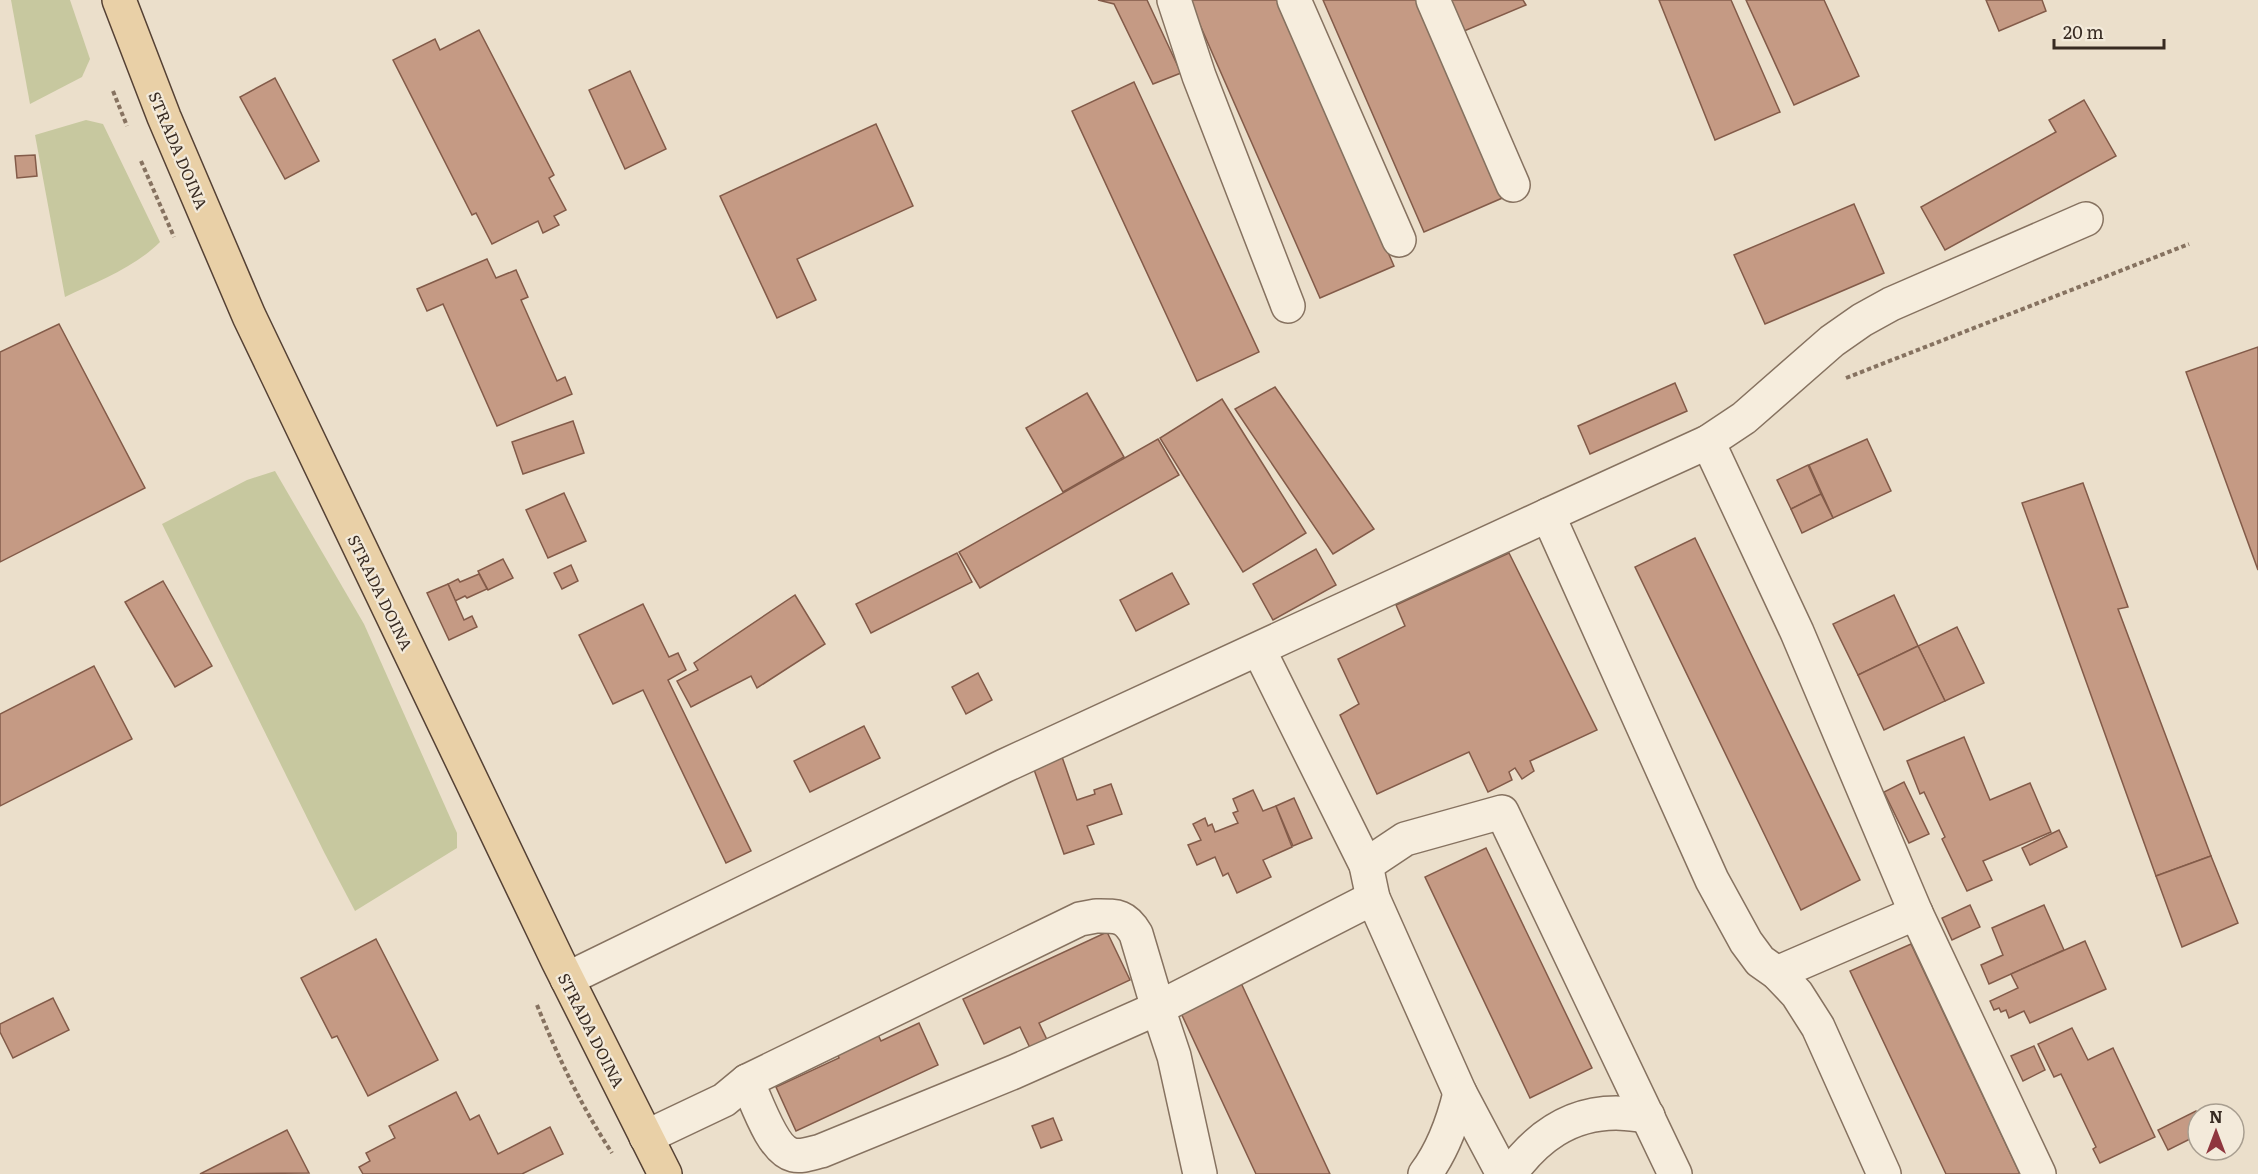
<svg xmlns="http://www.w3.org/2000/svg" width="2258" height="1174" font-family="Literata,serif">
	<style>
		.green { fill: #c7c89f }
		.building { fill: #c59a84; stroke: #835b49; stroke-width: 1.5 }
		.lines { fill: none; stroke-linecap: round; stroke-linejoin: round }
		.minor-casing { stroke: #867260; stroke-width: 36 }
		.major-casing { stroke: #554134; stroke-width: 36 }
		.path { stroke: #867260; stroke-width: 4; stroke-dasharray: 4.5 3; stroke-linecap: butt }
		.minor { stroke: #f6eddd; stroke-width: 33 }
		.major { stroke: #e9d0a7; stroke-width: 33 }
		.labels { text-anchor: middle; dominant-baseline: central; stroke-width: 4.5; stroke-linejoin: round; paint-order: stroke }
		.street-label { font-size: 16px; fill: #382b22; stroke: #f3eada }
	</style>
	<rect width="100%" height="100%" fill="#ebdfcb"/>
	<g class="green">
		<path d="M11,0H70L90,59L82,77L30,104Z"/>
		<path d="M86,120L103,124L160,242C134,268 98,281 65,297L35,135Z"/>
		<path d="M275,471L364,624L457,833V848L355,911L324,852L162,524L247,480Z"/>
	</g>
	<g class="building">
		<path d="M1098,0H1147L1181,73L1153,84L1114,4Z"/>
		<path d="M1189,0H1277L1394,266L1320,298Z"/>
		<path d="M1323,0H1421L1507,196L1424,232Z"/>
		<path d="M1443,0H1523L1526,5L1457,34Z"/>
		<path d="M1659,0H1731L1780,112L1715,140Z"/>
		<path d="M1746,0H1824L1859,76L1794,105Z"/>
		<path d="M1986,0H2042L2046,11L1999,31Z"/>
		<path d="M479,30L554,175L549,178L566,210L554,216L559,225L543,233L538,221L492,244L476,213L472,215L393,60L435,39L440,50Z"/>
		<path d="M630,71L666,149L625,169L589,90Z"/>
		<path d="M275,78L319,161L285,179L240,97Z"/>
		<path d="M1134,82L1259,352L1197,381L1072,111Z"/>
		<path d="M2084,100L2116,156L1945,250L1921,207L2056,132L2049,120Z"/>
		<path d="M876,124L913,206L797,259L816,300L777,318L720,196Z"/>
		<path d="M35,155L37,176L17,178L15,156Z"/>
		<path d="M1854,204L1884,273L1765,324L1734,255Z"/>
		<path d="M487,259L496,278L516,270L528,297L521,300L557,381L565,377L572,394L497,426L443,304L427,311L417,289Z"/>
		<path d="M59,324L145,488L0,562V352Z"/>
		<path d="M2258,347V570L2186,372Z"/>
		<path d="M1675,383L1687,411L1590,454L1578,426Z"/>
		<path d="M1275,387L1374,529L1333,554L1235,409Z"/>
		<path d="M1087,393L1124,457L1063,492L1026,428Z"/>
		<path d="M1222,399L1306,533L1243,572L1160,438Z"/>
		<path d="M573,421L584,453L523,474L512,442Z"/>
		<path d="M1158,439L1179,475L980,588L959,552Z"/>
		<path d="M1867,439L1891,491L1833,518L1809,465Z"/>
		<path d="M1808,465L1821,494L1791,509L1777,480Z"/>
		<path d="M2083,483L2128,607L2118,609L2211,856L2156,876L2022,503Z"/>
		<path d="M564,493L586,541L548,558L526,510Z"/>
		<path d="M1821,494L1833,518L1802,533L1791,509Z"/>
		<path d="M1695,538L1860,880L1801,910L1635,567Z"/>
		<path d="M1316,549L1336,585L1273,620L1253,584Z"/>
		<path d="M957,553L972,582L871,633L856,604Z"/>
		<path d="M1509,553L1597,730L1530,761L1534,771L1522,779L1515,768L1509,772L1512,780L1488,792L1469,752L1377,794L1340,715L1359,704L1338,659L1405,626L1396,605Z"/>
		<path d="M503,559L513,578L488,590L478,571Z"/>
		<path d="M571,565L578,581L562,589L554,573Z"/>
		<path d="M1172,573L1189,604L1136,631L1120,600Z"/>
		<path d="M479,574L487,589L467,598L465,596L455,601L448,584L458,579L460,582Z"/>
		<path d="M163,581L212,666L175,687L125,602Z"/>
		<path d="M448,584L464,620L472,616L477,627L449,640L427,593Z"/>
		<path d="M795,595L825,644L757,688L751,676L691,707L677,681L698,670L694,663Z"/>
		<path d="M1894,595L1918,646L1858,675L1833,624Z"/>
		<path d="M643,604L669,657L678,653L686,670L668,680L751,851L726,863L643,690L613,704L579,635Z"/>
		<path d="M1957,627L1984,683L1945,701L1918,646Z"/>
		<path d="M1918,646L1945,701L1884,730L1858,675Z"/>
		<path d="M94,666L132,739L0,806V714Z"/>
		<path d="M978,673L992,700L966,714L952,687Z"/>
		<path d="M864,726L880,758L810,792L794,761Z"/>
		<path d="M1964,737L1990,800L2030,783L2051,832L1983,861L1992,880L1967,891L1942,839L1945,837L1924,792L1920,794L1907,761Z"/>
		<path d="M1061,754L1077,800L1095,794L1094,790L1111,784L1122,814L1087,826L1094,844L1064,854L1032,764Z"/>
		<path d="M1904,782L1929,834L1909,843L1884,792Z"/>
		<path d="M1253,790L1263,811L1276,806L1292,847L1263,860L1271,877L1237,893L1228,873L1223,876L1215,857L1197,865L1188,845L1201,840L1193,824L1205,818L1208,826L1212,824L1215,832L1238,823L1233,813L1238,811L1233,799Z"/>
		<path d="M1294,798L1312,838L1293,846L1276,806Z"/>
		<path d="M2059,830L2067,847L2030,865L2022,848Z"/>
		<path d="M1486,848L1592,1068L1530,1098L1425,877Z"/>
		<path d="M2211,856L2238,923L2182,947L2156,876Z"/>
		<path d="M1970,905L1980,927L1952,940L1942,918Z"/>
		<path d="M2044,905L2064,950L1989,984L1981,965L2003,955L1992,928Z"/>
		<path d="M1107,932L1130,980L1039,1023L1049,1044L1032,1052L1020,1027L984,1044L963,999Z"/>
		<path d="M376,939L438,1060L368,1096L337,1036L332,1038L301,978Z"/>
		<path d="M2085,941L2106,989L2030,1023L2024,1011L2009,1018L2006,1010L2001,1012L1999,1008L1994,1010L1990,1001L2018,988L2011,974Z"/>
		<path d="M1911,944L2020,1174H1946L1850,971Z"/>
		<path d="M1241,983L1330,1174H1256L1180,1011Z"/>
		<path d="M53,998L69,1030L13,1058L0,1032V1024Z"/>
		<path d="M919,1023L938,1065L796,1131L776,1087L839,1058L833,1045L874,1026L881,1041Z"/>
		<path d="M2072,1028L2088,1060L2113,1048L2155,1137L2100,1163L2093,1149L2096,1147L2061,1074L2054,1077L2038,1044Z"/>
		<path d="M2034,1046L2045,1070L2023,1081L2011,1056Z"/>
		<path d="M456,1092L470,1120L479,1115L498,1154L550,1127L563,1154L522,1174H363L359,1167L370,1161L366,1153L395,1138L389,1126Z"/>
		<path d="M2196,1111L2198,1115V1135L2168,1150L2158,1130Z"/>
		<path d="M1053,1118L1062,1140L1041,1148L1032,1126Z"/>
		<path d="M287,1130L309,1173L200,1174Z"/>
	</g>
	<g class="lines">
		<g class="minor-casing">
			<g id="minor">
				<path d="M1174,0L1199,76L1288,306"/>
				<path d="M1294,0L1399,240"/>
				<path d="M1433,0L1513,185"/>
				<path d="M1708,442L1797,632L1916,913L2039,1174"/>
				<path d="M1259,650L1366,865L1373,898L1460,1093L1503,1174"/>
				<path d="M1366,865L1405,839L1502,812L1675,1174"/>
				<path d="M1096,916C1117,916 1125,915 1136,934L1158,1008L1014,1072L821,1151C812,1153 802,1157 793,1155C772,1150 756,1100 747,1081L1080,919Z"/>
				<path d="M1777,973L1916,913"/>
				<path d="M567,979L1004,766L1548,515"/>
				<path d="M646,1137L724,1100L747,1081"/>
				<path d="M1200,1174L1174,1056L1158,1008L1373,898"/>
				<path d="M1425,1174C1443,1150 1453,1122 1460,1093"/>
				<path d="M1510,1174C1536,1138 1569,1113 1616,1113C1626,1113 1638,1115 1648,1116"/>
				<path d="M1884,1174L1818,1027L1797,994L1777,973L1760,961L1746,942L1712,880L1548,515L1708,442L1744,418L1832,341L1862,320L1891,304L2086,219"/>
			</g>
		</g>
		<g class="major-casing">
			<path id="major" d="M119,0L164,117L249,316L558,961L665,1174"/>
		</g>
		<g class="path">
			<path d="M113,91L127,126"/>
			<path d="M141,161L174,237"/>
			<path d="M1846,378L2189,244"/>
			<path d="M537,1005C558,1057 581,1106 612,1153"/>
		</g>
		<use href="#minor" class="minor"/>
		<use href="#major" class="major"/>
	</g>
	<g class="labels">
		<g class="street-label">
			<text transform="translate(179 150) rotate(67)">STRADA DOINA</text>
			<text transform="translate(381 592) rotate(64)">STRADA DOINA</text>
			<text transform="translate(592 1030) rotate(63)">STRADA DOINA</text>
		</g>
	</g>
	<g transform="translate(2216 1132)"><circle r="28" fill="#f3eada" stroke="#a89e90" stroke-width="1.5"/>
	<path d="M0-4.5L10 22L0 15L-10 22Z" fill="#8f363e"/>
	<text y="-9" font-size="16" font-weight="bold" text-anchor="middle" fill="#382b22">N</text>
	</g>
	<path d="M2054 39v9h110v-9" fill="none" stroke="#382b22" stroke-width="3"/>
	<text x="2063" y="39" font-size="18" fill="#382b22" stroke="#f3eada" stroke-width="4.5" paint-order="stroke">20 m</text>
</svg>
